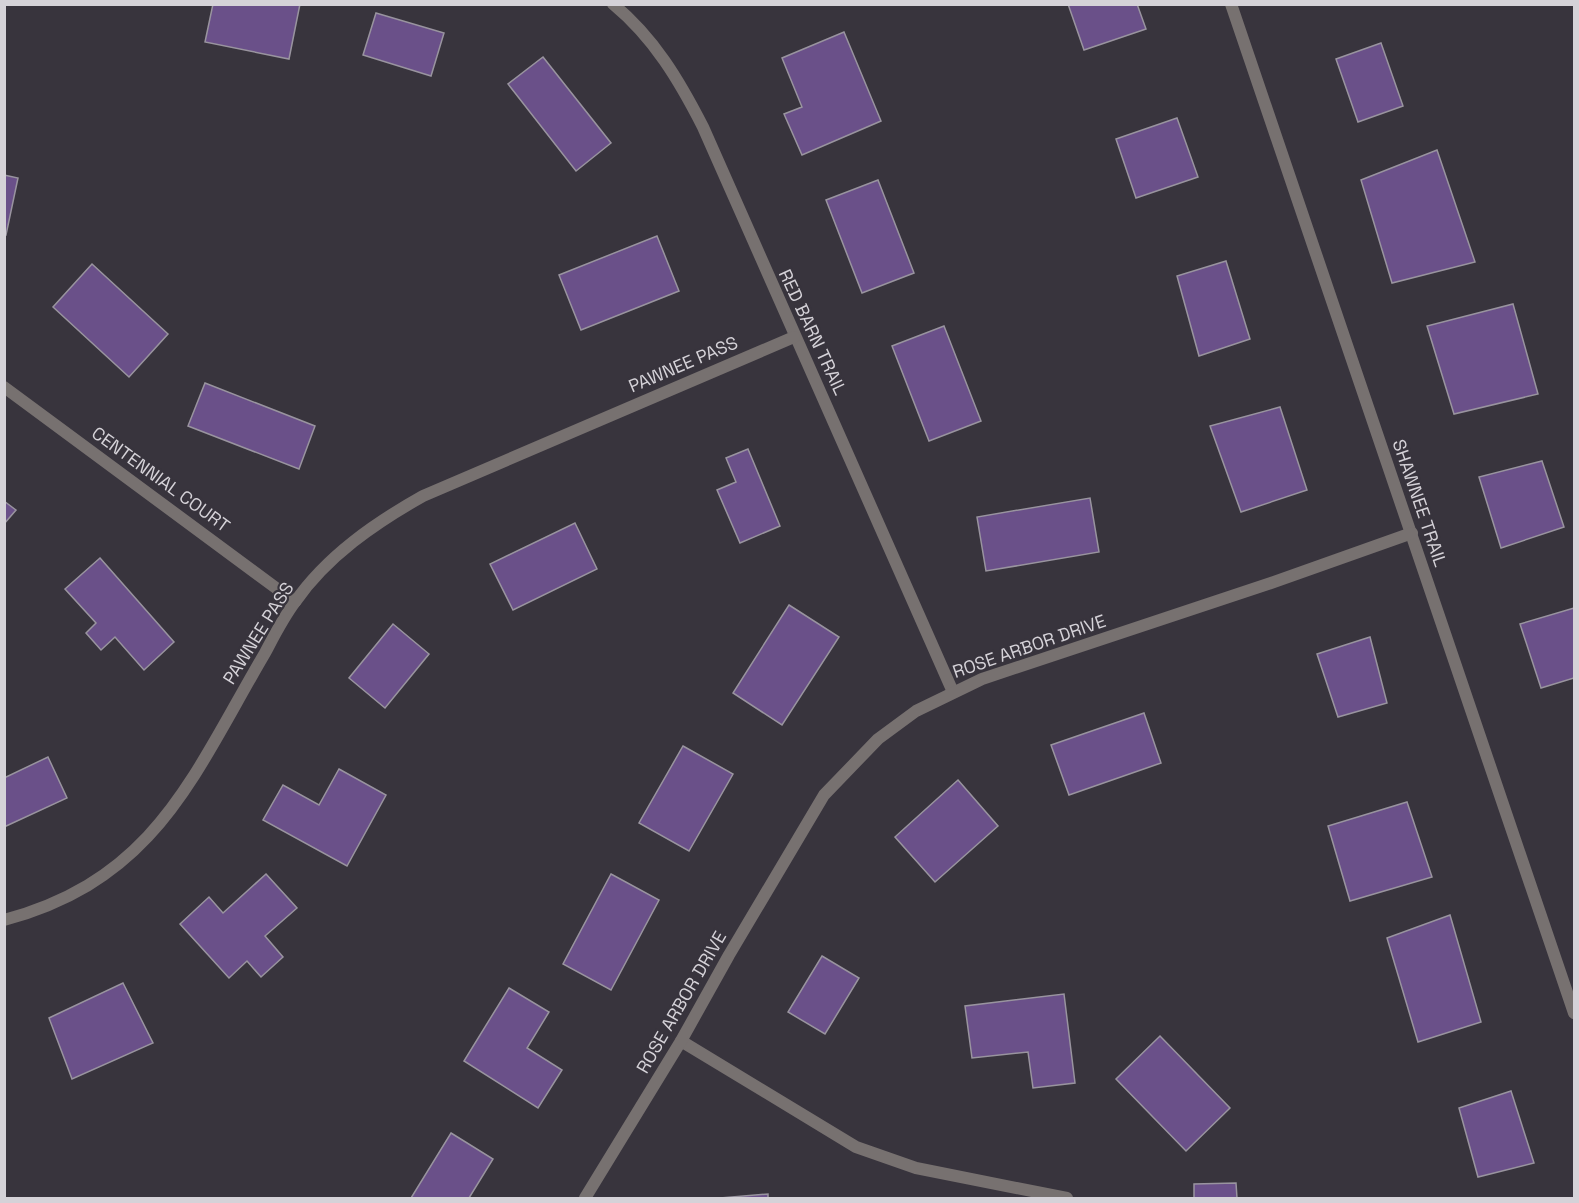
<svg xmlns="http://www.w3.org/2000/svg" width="1579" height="1203" font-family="'Space Grotesk',sans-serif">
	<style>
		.building { fill: #6a5089; stroke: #99949f; stroke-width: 1.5 }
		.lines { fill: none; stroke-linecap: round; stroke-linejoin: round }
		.minor { stroke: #777170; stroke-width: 12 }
		.labels { text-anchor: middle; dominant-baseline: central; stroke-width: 4.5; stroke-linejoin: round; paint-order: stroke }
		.street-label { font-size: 18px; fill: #d5d2d8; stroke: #38343d }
	</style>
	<rect width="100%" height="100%" fill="#38343d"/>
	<g class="building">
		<path d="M213,4H300L289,59L205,42Z"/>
		<path d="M1068,4H1137L1146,29L1084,50Z"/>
		<path d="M376,13L444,33L431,76L363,55Z"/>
		<path d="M844,32L881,121L802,155L784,114L802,107L782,58Z"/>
		<path d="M1381,43L1403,106L1358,122L1336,59Z"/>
		<path d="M543,57L611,143L576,171L508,84Z"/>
		<path d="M1177,118L1198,177L1136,198L1116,139Z"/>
		<path d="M1437,150L1475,262L1392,283L1361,180Z"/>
		<path d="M4,175L18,178L6,235L4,234Z"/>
		<path d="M878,180L914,273L862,293L826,200Z"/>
		<path d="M657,236L679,291L581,330L559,275Z"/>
		<path d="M1226,261L1250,339L1199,356L1177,276Z"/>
		<path d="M92,264L168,334L129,377L53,307Z"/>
		<path d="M1513,304L1538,394L1454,414L1427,326Z"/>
		<path d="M944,326L981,421L929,441L892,346Z"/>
		<path d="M205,383L315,426L299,469L188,426Z"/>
		<path d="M1280,407L1307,490L1241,512L1210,426Z"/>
		<path d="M748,449L780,526L740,543L717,490L736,482L726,458Z"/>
		<path d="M1542,461L1564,527L1501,548L1479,477Z"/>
		<path d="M1090,498L1099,552L986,571L977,517Z"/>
		<path d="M4,501L16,510L4,524Z"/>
		<path d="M575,523L597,569L513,610L490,564Z"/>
		<path d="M100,558L174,642L144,670L115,637L101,650L86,633L96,623L65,589Z"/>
		<path d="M789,605L839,637L782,725L733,693Z"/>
		<path d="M1574,608V678L1541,688L1520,624Z"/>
		<path d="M393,624L429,654L385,708L349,678Z"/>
		<path d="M1370,637L1387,703L1338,717L1317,654Z"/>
		<path d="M1144,713L1161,763L1069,795L1051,745Z"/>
		<path d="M683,746L733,774L689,851L639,823Z"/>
		<path d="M48,757L67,798L4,827V778Z"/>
		<path d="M339,769L386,795L347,866L263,820L283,785L319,805Z"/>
		<path d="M958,780L998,826L935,882L895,837Z"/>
		<path d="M1407,802L1432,877L1350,901L1328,826Z"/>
		<path d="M266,874L297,908L265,936L283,957L261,977L247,961L229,978L180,924L209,897L223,913Z"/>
		<path d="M611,874L659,900L611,990L563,964Z"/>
		<path d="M1450,915L1481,1022L1418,1042L1387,938Z"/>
		<path d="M822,956L859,978L825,1034L788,1012Z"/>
		<path d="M123,983L153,1043L72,1079L49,1018Z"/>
		<path d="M509,988L549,1012L527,1048L562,1070L538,1108L464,1061Z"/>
		<path d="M1064,994L1075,1083L1033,1088L1028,1052L972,1058L965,1006Z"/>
		<path d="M1160,1036L1230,1108L1186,1151L1116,1079Z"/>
		<path d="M1511,1091L1534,1163L1478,1177L1459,1108Z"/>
		<path d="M451,1133L493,1159L469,1198H411Z"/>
		<path d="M1236,1183L1237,1198H1194V1184Z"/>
		<path d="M768,1194V1198H720Z"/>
	</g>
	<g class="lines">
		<g class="minor">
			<path d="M613,4C654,38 679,80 703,127L953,692"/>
			<path d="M1231,4L1574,1013"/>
			<path d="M4,387L295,602"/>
			<path d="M4,920C156,879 192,777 265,653C274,636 283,618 295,602C327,556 375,523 423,496L794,337"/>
			<path d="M681,1041L856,1147L916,1168L1067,1198"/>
			<path d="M585,1198L681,1041L729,955L824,795L878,739L916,711L982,679L1271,583L1412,533"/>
		</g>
	</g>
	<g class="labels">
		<g class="street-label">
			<text transform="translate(813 332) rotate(65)">RED BARN TRAIL</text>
			<text transform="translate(683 364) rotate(-23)">PAWNEE PASS</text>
			<text transform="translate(161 479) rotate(36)">CENTENNIAL COURT</text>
			<text transform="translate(1420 503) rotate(71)">SHAWNEE TRAIL</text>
			<text transform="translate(258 633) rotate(-58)">PAWNEE PASS</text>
			<text transform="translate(1029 646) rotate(-19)">ROSE ARBOR DRIVE</text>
			<text transform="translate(681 1002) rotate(-60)">ROSE ARBOR DRIVE</text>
		</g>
	</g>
	<rect width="1579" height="1203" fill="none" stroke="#d5d2d8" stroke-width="12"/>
</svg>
